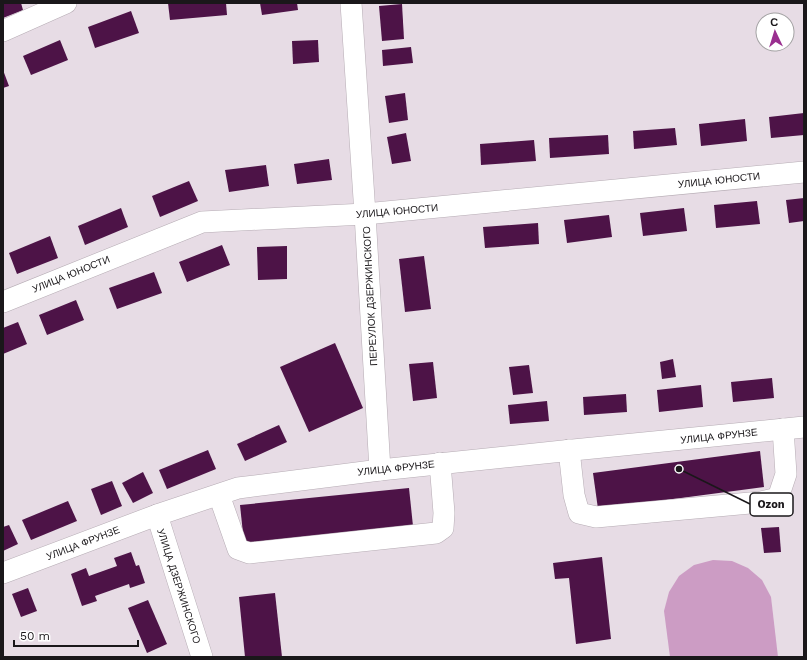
<svg xmlns="http://www.w3.org/2000/svg" width="807" height="660" font-family="'Work Sans',sans-serif">
	<style>
		.green { fill: #cc9cc4 }
		.building { fill: #4d1347 }
		.lines { fill: none; stroke-linecap: round; stroke-linejoin: round }
		.minor-casing { stroke: #b6acb4; stroke-width: 22 }
		.minor { stroke: #fff; stroke-width: 21 }
		.labels { text-anchor: middle; dominant-baseline: central; stroke-width: 4; stroke-linejoin: round; paint-order: stroke }
		.street-label { font-size: 10px; fill: #1a171a; stroke: #fff }
		.leader { fill: none; stroke: #1a171a; stroke-width: 1.5 }
		.callout-dot { fill: #1a171a; stroke: #fff; stroke-width: 1.5 }
		.callout { fill: #fff; stroke: #1a171a; stroke-width: 1.5 }
		.callout-label { font-size: 11px; text-anchor: middle; font-weight: bold; fill: #1a171a }
	</style>
	<rect width="100%" height="100%" fill="#e7dce5"/>
	<path class="green" d="M713,560L732,561L748,568L762,580L771,597L778,657H670L664,611L669,592L679,576L694,565Z"/>
	<g class="building">
		<path d="M3,3H21L23,10L3,18Z"/>
		<path d="M168,3H226L227,15L170,20Z"/>
		<path d="M260,3H297L298,10L262,15Z"/>
		<path d="M402,4L404,39L382,41L379,6Z"/>
		<path d="M131,11L139,33L95,48L88,27Z"/>
		<path d="M60,40L68,60L31,75L23,56Z"/>
		<path d="M318,40L319,62L293,64L292,41Z"/>
		<path d="M411,47L413,63L383,66L382,50Z"/>
		<path d="M3,70L9,86L3,88Z"/>
		<path d="M405,93L408,120L389,123L385,96Z"/>
		<path d="M804,113V135L771,138L769,117Z"/>
		<path d="M745,119L747,141L701,146L699,124Z"/>
		<path d="M675,128L677,145L634,149L633,131Z"/>
		<path d="M406,133L411,161L392,164L387,137Z"/>
		<path d="M608,135L609,154L550,158L549,138Z"/>
		<path d="M534,140L536,161L481,165L480,144Z"/>
		<path d="M329,159L332,180L297,184L294,164Z"/>
		<path d="M266,165L269,186L229,192L225,170Z"/>
		<path d="M189,181L198,201L160,217L152,196Z"/>
		<path d="M804,198V221L789,223L786,200Z"/>
		<path d="M757,201L760,224L716,228L714,205Z"/>
		<path d="M121,208L128,227L85,245L78,226Z"/>
		<path d="M684,208L687,231L643,236L640,213Z"/>
		<path d="M609,215L612,237L567,243L564,220Z"/>
		<path d="M538,223L539,244L485,248L483,227Z"/>
		<path d="M50,236L58,258L17,274L9,253Z"/>
		<path d="M222,245L230,265L187,282L179,262Z"/>
		<path d="M287,246V279L258,280L257,247Z"/>
		<path d="M424,256L431,309L405,312L399,259Z"/>
		<path d="M154,272L162,293L117,309L109,288Z"/>
		<path d="M76,300L84,320L47,335L39,315Z"/>
		<path d="M18,322L27,344L3,354V328Z"/>
		<path d="M335,343L363,408L309,432L280,367Z"/>
		<path d="M673,359L676,377L662,379L660,362Z"/>
		<path d="M433,362L437,398L413,401L409,364Z"/>
		<path d="M529,365L533,393L513,395L509,367Z"/>
		<path d="M772,378L774,398L733,402L731,382Z"/>
		<path d="M701,385L703,407L659,412L657,390Z"/>
		<path d="M626,394L627,412L584,415L583,397Z"/>
		<path d="M547,401L549,421L510,424L508,405Z"/>
		<path d="M279,425L287,442L245,461L237,444Z"/>
		<path d="M208,450L216,469L167,489L159,470Z"/>
		<path d="M760,451L764,487L598,509L593,473Z"/>
		<path d="M143,472L153,493L133,503L122,483Z"/>
		<path d="M112,481L122,506L101,515L91,489Z"/>
		<path d="M409,488L413,526L244,543L240,505Z"/>
		<path d="M68,501L77,521L31,540L22,520Z"/>
		<path d="M9,525L18,544L3,551V527Z"/>
		<path d="M779,527L781,552L764,553L761,528Z"/>
		<path d="M131,552L136,566L139,565L145,583L130,588L129,584L95,596L97,601L82,606L71,574L86,568L89,576L117,566L114,558Z"/>
		<path d="M602,557L611,639L576,644L569,578L555,579L553,563Z"/>
		<path d="M28,588L37,611L21,617L12,594Z"/>
		<path d="M275,593L282,657H245L239,597Z"/>
		<path d="M148,600L167,644L147,653L128,608Z"/>
	</g>
	<g class="lines">
		<g class="minor-casing">
			<g id="minor">
				<path d="M351,3L365,214L380,470"/>
				<path d="M3,31L66,3"/>
				<path d="M3,302L202,222L365,214L804,172"/>
				<path d="M569,450L574,495L579,513L596,517L761,502L778,498L786,474L783,429"/>
				<path d="M219,495L238,549L249,553L436,533L443,528L444,513L440,463"/>
				<path d="M157,515L202,657"/>
				<path d="M3,573L157,515L238,488L380,470L563,451L804,427"/>
			</g>
		</g>
		<use href="#minor" class="minor"/>
	</g>
	<g class="labels">
		<g class="street-label">
			<text transform="translate(719 180) rotate(-6)">УЛИЦА ЮНОСТИ</text>
			<text transform="translate(397 211) rotate(-5)">УЛИЦА ЮНОСТИ</text>
			<text transform="translate(71 274) rotate(-22)">УЛИЦА ЮНОСТИ</text>
			<text transform="translate(370 296) rotate(-93)">ПЕРЕУЛОК ДЗЕРЖИНСКОГО</text>
			<text transform="translate(719 436) rotate(-6)">УЛИЦА ФРУНЗЕ</text>
			<text transform="translate(396 468) rotate(-6)">УЛИЦА ФРУНЗЕ</text>
			<text transform="translate(83 543) rotate(-21)">УЛИЦА ФРУНЗЕ</text>
			<text transform="translate(179 586) rotate(72)">УЛИЦА ДЗЕРЖИНСКОГО</text>
		</g>
	</g>
	<path class="leader" d="M679 469L750 504"/>
	<circle class="callout-dot" cx="679" cy="469" r="4"/>
	<rect class="callout" x="750" y="493" width="43" height="23" rx="4"/>
	<g class="callout-label">
		<text x="771" y="508">Ozon</text>
	</g>
	<rect width="807" height="660" fill="none" stroke="#1a171a" stroke-width="8"/>
	<g transform="translate(775 32) rotate(356)"><circle r="19" fill="#ffffff" stroke="#a3a2a3"/>
	<path d="M0-3L7 15L0 10L-7 15Z" fill="#9a2f90"/>
	<text y="-6" font-size="11" font-weight="bold" text-anchor="middle" fill="#1a171a">С</text>
	</g>
	<path d="M14 640v6h124v-6" fill="none" stroke="#1a171a" stroke-width="2"/>
	<text x="20" y="640" font-size="12" fill="#1a171a" stroke="#ffffff" stroke-width="3" paint-order="stroke">50 m</text>
</svg>
